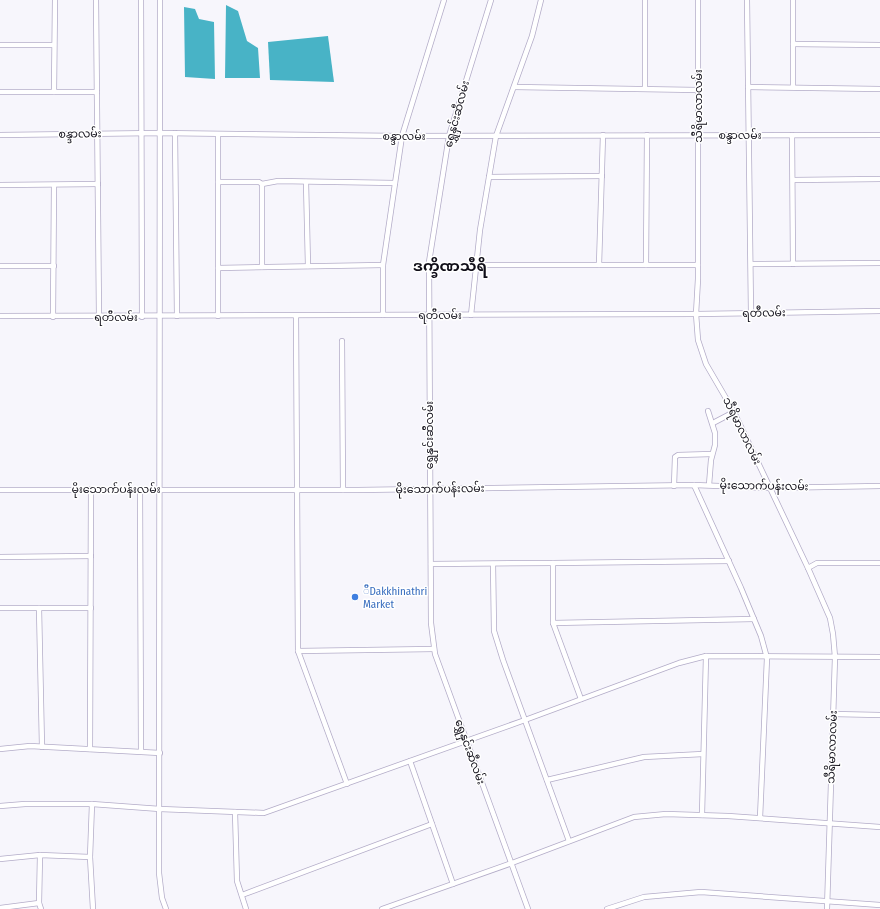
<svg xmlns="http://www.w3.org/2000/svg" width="880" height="909" font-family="'Fira Sans Condensed','Noto Sans Myanmar',sans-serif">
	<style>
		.water { fill: #48b3c6 }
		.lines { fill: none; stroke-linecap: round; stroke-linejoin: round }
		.minor-casing { stroke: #b3acc8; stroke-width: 6 }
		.minor { stroke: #fff; stroke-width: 4.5 }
		.shop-dot { fill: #3f7fe0; stroke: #fff; stroke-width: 1.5 }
		.labels { text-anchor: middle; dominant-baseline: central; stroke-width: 3; stroke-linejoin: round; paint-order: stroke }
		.street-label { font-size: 11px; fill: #100e18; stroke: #fff }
		.shop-label { font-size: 11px; fill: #366cbe; stroke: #fff; text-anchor: start }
		.district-label { font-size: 15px; font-weight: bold; fill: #100e18; stroke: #fff }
	</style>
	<rect width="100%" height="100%" fill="#f7f6fc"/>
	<g class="water">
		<path d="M226,5L238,11L247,41L258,48L260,78H225Z"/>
		<path d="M184,7L195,9L199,19L214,22L215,79L185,77Z"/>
		<path d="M328,36L334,82L270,80L268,42Z"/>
	</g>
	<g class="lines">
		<g class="minor-casing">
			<g id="minor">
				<path d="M96,0L99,317"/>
				<path d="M141,0L142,317"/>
				<path d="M160,0L159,873L162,898L166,909"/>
				<path d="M491,0L449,136L429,262L431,623L435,654L528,909"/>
				<path d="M645,0V88"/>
				<path d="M698,0V279L696,314L698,340L706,364L734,412L808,568L830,618L833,634L835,657L827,909"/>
				<path d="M747,0L751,313"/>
				<path d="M793,0V87"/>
				<path d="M793,44L880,45"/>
				<path d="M0,45H54"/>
				<path d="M514,87L698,90"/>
				<path d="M748,87L880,89"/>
				<path d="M0,92H97"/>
				<path d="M54,92L55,0"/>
				<path d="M175,133L177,316"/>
				<path d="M0,135L159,133L402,136L880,135"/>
				<path d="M218,135V316"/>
				<path d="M792,135L793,264"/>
				<path d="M489,177L602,176"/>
				<path d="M793,180L880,179"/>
				<path d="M218,182H259L262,184V267"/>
				<path d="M306,182L308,266"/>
				<path d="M262,184L278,181L395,183"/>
				<path d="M0,185L98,184"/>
				<path d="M751,264L880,263"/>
				<path d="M477,265H698"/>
				<path d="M599,265L603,135"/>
				<path d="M646,265L647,135"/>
				<path d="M0,266H54"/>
				<path d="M218,268L383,265"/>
				<path d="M383,315V265L402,136L444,0"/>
				<path d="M471,315L480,230L496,136L532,36L541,0"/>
				<path d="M0,316L696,314L880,311"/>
				<path d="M296,316L298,651L434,649"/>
				<path d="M53,317L54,185"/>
				<path d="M342,341L343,490"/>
				<path d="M708,411L715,433V445L711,460L709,485"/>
				<path d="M713,423L734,412"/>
				<path d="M694,485L741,588L761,636L767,658L760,818"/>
				<path d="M674,486L675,457L678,455L712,454"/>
				<path d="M140,489L141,751"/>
				<path d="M0,490H358L694,485L769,488L880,486"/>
				<path d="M0,557L91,556"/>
				<path d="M431,564L553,563"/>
				<path d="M493,564L494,631L503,660L569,841"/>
				<path d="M808,568L817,563H880"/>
				<path d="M0,608H91"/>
				<path d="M39,608L42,747"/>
				<path d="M553,623L754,619"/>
				<path d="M298,651L347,784"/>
				<path d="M581,699L553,623V563L729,561"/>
				<path d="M833,714L880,715"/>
				<path d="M0,749L30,746L160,753"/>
				<path d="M90,749L91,489"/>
				<path d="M410,761L453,884"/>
				<path d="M547,780L644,757L703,754"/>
				<path d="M92,804L90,857L93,909"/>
				<path d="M0,806L25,804H92L160,809L264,813L525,720L679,663L706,656L880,657"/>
				<path d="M235,812L237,881L246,909"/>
				<path d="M702,815L706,656"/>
				<path d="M40,855L39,903L41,909"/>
				<path d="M0,859L40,855L90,857"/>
				<path d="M242,895L432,824"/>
				<path d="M0,908L39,903"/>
				<path d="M382,909L512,863L634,817L666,814L728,816L880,827"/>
				<path d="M607,909L644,897L701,892L880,905"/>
			</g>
		</g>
		<use href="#minor" class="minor"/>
	</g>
	<circle class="shop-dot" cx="355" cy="597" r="4"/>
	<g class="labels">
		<g class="street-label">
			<text transform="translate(698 106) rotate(-90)">သီရိမာလာလမ်း</text>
			<text transform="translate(457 114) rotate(-75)">ရွှေနှင်းဆီလမ်း</text>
			<text transform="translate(80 134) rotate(-1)">စန္ဒာလမ်း</text>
			<text x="740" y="135">စန္ဒာလမ်း</text>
			<text x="404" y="136">စန္ဒာလမ်း</text>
			<text transform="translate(764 313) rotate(-1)">ရတီလမ်း</text>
			<text x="440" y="315">ရတီလမ်း</text>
			<text x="116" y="317">ရတီလမ်း</text>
			<text transform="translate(742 431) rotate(64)">သီရိမာလာလမ်း</text>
			<text transform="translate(429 435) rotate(-90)">ရွှေနှင်းဆီလမ်း</text>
			<text transform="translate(764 486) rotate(1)">မိုးသောက်ပန်းလမ်း</text>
			<text x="116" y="489">မိုးသောက်ပန်းလမ်း</text>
			<text transform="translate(440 489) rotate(-1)">မိုးသောက်ပန်းလမ်း</text>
			<text transform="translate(832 747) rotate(-88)">သီရိမာလာလမ်း</text>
			<text transform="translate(470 752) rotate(70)">ရွှေနှင်းဆီလမ်း</text>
		</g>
		<g class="shop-label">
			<text x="363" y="591">ီDakkhinathri<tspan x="363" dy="13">Market</tspan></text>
		</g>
		<g class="district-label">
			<text x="450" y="266">ဒက္ခိဏသီရိ</text>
		</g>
	</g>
</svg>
